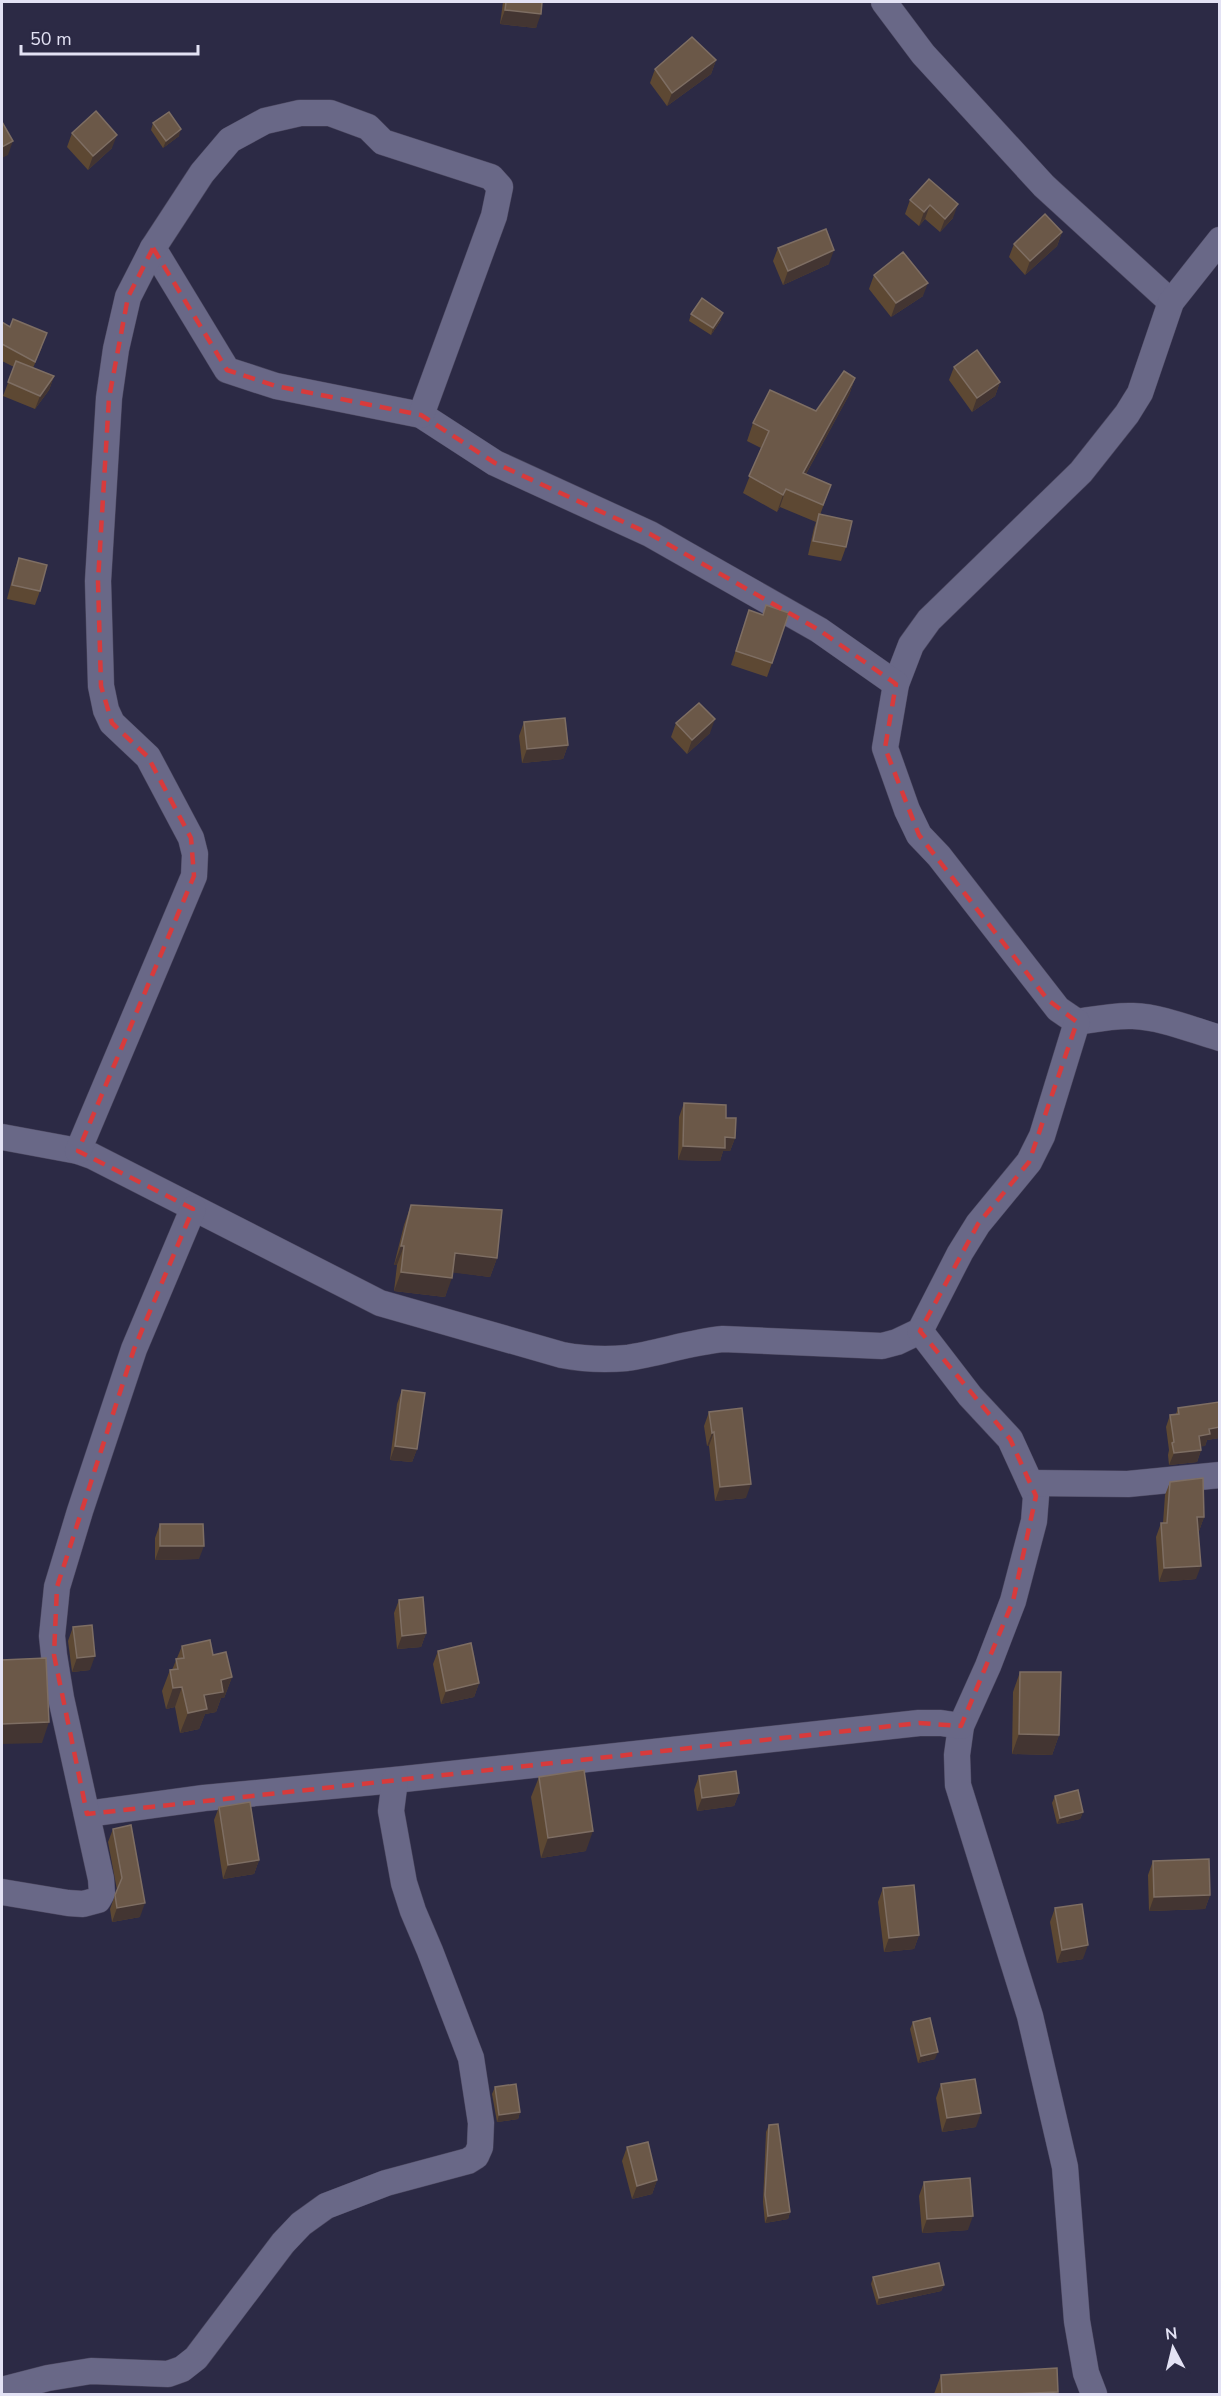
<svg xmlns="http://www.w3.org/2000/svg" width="1221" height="2396" font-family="'Nunito Sans',sans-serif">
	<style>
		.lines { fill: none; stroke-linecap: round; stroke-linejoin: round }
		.street-casing { stroke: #4b475f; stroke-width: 27 }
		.street { stroke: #696887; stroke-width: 26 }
		.wall { fill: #5d4833 }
		.shaded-wall { fill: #433532 }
		.building { fill: #6b5848; stroke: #7e6e63; stroke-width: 1.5 }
		.marked { fill: none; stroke: #d73b3c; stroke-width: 4.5; stroke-dasharray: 12 8; stroke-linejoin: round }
	</style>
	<rect width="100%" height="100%" fill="#2c2a45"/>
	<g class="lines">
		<g class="street-casing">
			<g id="street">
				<path d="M884,2L923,54L1044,186L1171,302"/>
				<path d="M1220,240L1171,302L1140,393L1127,414L1081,472L929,620L911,645L896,684L885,748L907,810L919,835L939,856L1058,1009L1077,1022C1096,1019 1115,1015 1133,1016C1162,1017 1192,1030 1220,1038"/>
				<path d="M153,248L227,370L276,386L421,415L495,463L650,534L819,630L896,684"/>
				<path d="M2,1137L78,1151L92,1156L380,1303L562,1355C583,1359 606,1360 627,1358C660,1353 691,1342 723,1339L882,1346L897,1342L920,1331L960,1253L978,1224L1029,1162L1042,1136L1077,1022"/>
				<path d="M78,1151L194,876L195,854L191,838L148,757L112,723L106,710L101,686L98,581L109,398L116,349L128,297L153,248L202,173L230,140L265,121L300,113H330L368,127L383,142L491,177L500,187L494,216L421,415"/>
				<path d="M920,1331L970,1396L1010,1439L1036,1496L1034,1521L1013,1601L988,1666L961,1726L957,1755L958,1785L1030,2016L1065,2167L1077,2321L1086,2373L1094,2394"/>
				<path d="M1031,1483L1128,1484L1220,1475"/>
				<path d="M87,1814L204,1798L395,1780L919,1723H941L961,1726"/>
				<path d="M2,1892L68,1903L83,1904L98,1900L102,1893L101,1879L61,1698L54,1655L52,1636L57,1587L80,1511L134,1349L193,1209"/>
				<path d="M2,2390L48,2378L91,2371L168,2374L182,2369L196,2358L283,2243L301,2224L326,2206L386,2183L468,2161L476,2156L480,2147L481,2123L471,2058L430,1951L413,1911L404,1883L391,1811L395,1780"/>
			</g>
		</g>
		<use href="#street" class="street"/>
	</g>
	<g class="wall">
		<path d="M503,2H542L536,28L500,24Z"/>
		<path d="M716,60L711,74L667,106L650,83L655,69Z"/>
		<path d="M153,123L179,136L163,148L151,130Z"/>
		<path d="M72,133L112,148L88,170L67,147Z"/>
		<path d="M929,179L953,218L940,232L925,219L919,226L905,214L910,200Z"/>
		<path d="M1062,232L1057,246L1025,275L1009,257L1014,244Z"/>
		<path d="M778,248L829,264L783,285L773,261Z"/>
		<path d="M874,275L923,296L891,317L869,289Z"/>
		<path d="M691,314L721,320L711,335L689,321Z"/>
		<path d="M2,322L42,347L33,368L54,376L49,390L35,409L3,396L14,367L2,361Z"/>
		<path d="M954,367L1000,382L995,396L972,412L949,380Z"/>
		<path d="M855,378L849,395L806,474L831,485L820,515L846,547L841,561L808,555L814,528L816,522L780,507L777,512L743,493L761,448L747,441L753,423L816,411Z"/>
		<path d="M19,558L40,591L35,605L7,599L14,572Z"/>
		<path d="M749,610L762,615L772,663L767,677L731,665Z"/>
		<path d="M524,722L568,745L563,759L522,763L519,736Z"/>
		<path d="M676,723L710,733L687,754L671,737Z"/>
		<path d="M684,1103L726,1118L735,1138L730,1151H723L720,1161L678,1160L679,1117Z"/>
		<path d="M411,1205L497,1258L490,1277L453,1272L445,1297L394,1291L397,1265H394L404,1225Z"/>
		<path d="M402,1390L417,1449L412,1462L390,1460L397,1404Z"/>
		<path d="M1220,1407V1436L1219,1438L1207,1440L1205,1446H1200L1201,1450L1197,1462L1169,1465L1168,1455L1169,1450L1166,1427L1170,1415L1176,1414L1178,1408Z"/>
		<path d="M709,1412L746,1498L715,1501L709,1446H707L704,1426Z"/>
		<path d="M1170,1482L1204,1517L1199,1531H1198L1196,1579L1159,1582L1156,1537L1161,1523H1163L1165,1495Z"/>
		<path d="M160,1524L199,1559L155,1560V1538Z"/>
		<path d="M399,1600L426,1633L421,1647L397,1649L394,1613Z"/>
		<path d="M73,1627L90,1670L72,1672L68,1641Z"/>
		<path d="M182,1646L213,1655L232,1677L224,1698H221L216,1712L205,1714L199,1729L180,1733L175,1707L166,1709L162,1691L170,1670H172Z"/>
		<path d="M438,1651L479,1683L474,1697L441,1704L433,1664Z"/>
		<path d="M1020,1672L1059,1735L1052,1755L1012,1754L1013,1692Z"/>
		<path d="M699,1776L739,1793L734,1806L697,1811L694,1790Z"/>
		<path d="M539,1777L586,1851L541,1858L531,1797Z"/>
		<path d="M1055,1796L1083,1812L1080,1819L1057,1824L1052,1803Z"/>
		<path d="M219,1807L259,1860L254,1874L223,1879L214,1820Z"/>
		<path d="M113,1829L140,1917L112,1922L110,1909L117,1890L108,1842Z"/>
		<path d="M1153,1861L1210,1895L1205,1909L1149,1911L1148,1875Z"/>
		<path d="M883,1888L919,1935L914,1949L884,1952L878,1902Z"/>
		<path d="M1055,1908L1083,1959L1057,1963L1050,1922Z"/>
		<path d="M913,2022L935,2059L918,2063L910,2029Z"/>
		<path d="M941,2084L976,2127L942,2132L936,2098Z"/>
		<path d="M495,2087L520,2112L518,2119L497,2122L492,2094Z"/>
		<path d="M769,2125L790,2212L788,2219L765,2223L763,2202L766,2132Z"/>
		<path d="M627,2147L657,2180L652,2194L632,2199L622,2161Z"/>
		<path d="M924,2182L968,2230L922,2233L919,2196Z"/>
		<path d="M873,2277L944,2285L941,2291L877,2305L871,2284Z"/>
		<path d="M941,2375L1057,2394H934Z"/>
	</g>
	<g class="shaded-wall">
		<path d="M505,10L541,14L536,28L500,24Z"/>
		<path d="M716,60L711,74L667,106L672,93Z"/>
		<path d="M181,129L179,136L163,148L166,141Z"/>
		<path d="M117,135L112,148L88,170L93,156Z"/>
		<path d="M13,141L8,155L2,158V147Z"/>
		<path d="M958,204L953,218L940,232L945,219Z"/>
		<path d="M930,205L925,219L919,226L924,212Z"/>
		<path d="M1062,232L1057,246L1025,275L1030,261Z"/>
		<path d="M834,250L829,264L783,285L788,271Z"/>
		<path d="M928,283L923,296L891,317L896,303Z"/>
		<path d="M723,313L721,320L711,335L713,328Z"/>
		<path d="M54,376L49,390L35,409L40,396Z"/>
		<path d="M855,378L849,395L797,490L803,473Z"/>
		<path d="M1000,382L995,396L972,412L977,398Z"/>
		<path d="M786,489L780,507L777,512L783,495Z"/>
		<path d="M715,719L710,733L687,754L692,740Z"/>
		<path d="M568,745L563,759L522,763L527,749Z"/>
		<path d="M725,1137L735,1138L730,1151H723L720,1161L678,1160L683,1146Z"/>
		<path d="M401,1246H404L397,1265H394Z"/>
		<path d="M455,1253L497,1258L490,1277L448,1272Z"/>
		<path d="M401,1272L452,1278L445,1297L394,1291Z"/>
		<path d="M1220,1427L1219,1438L1207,1440L1205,1446L1194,1448L1199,1436L1209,1429Z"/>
		<path d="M714,1432L709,1446H707L712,1433Z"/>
		<path d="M395,1446L417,1449L412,1462L390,1460Z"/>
		<path d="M1201,1450L1197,1462L1169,1465L1174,1453Z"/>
		<path d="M751,1484L746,1498L715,1501L720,1487Z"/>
		<path d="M1197,1517H1204L1199,1531H1192Z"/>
		<path d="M160,1546H204L199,1559L155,1560Z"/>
		<path d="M1201,1566L1196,1579L1159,1582L1164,1568Z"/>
		<path d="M426,1633L421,1647L397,1649L402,1636Z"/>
		<path d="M95,1656L90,1670L72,1672L77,1658Z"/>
		<path d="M232,1677L224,1698H221L216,1712L205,1714L199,1729L180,1733L188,1713L204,1695L221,1680Z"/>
		<path d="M479,1683L474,1697L441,1704L446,1691Z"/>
		<path d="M182,1687L175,1707L166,1709L173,1688Z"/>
		<path d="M49,1722L42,1743L2,1744V1724Z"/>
		<path d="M1019,1734L1059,1735L1052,1755L1012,1754Z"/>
		<path d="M739,1793L734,1806L697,1811L702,1798Z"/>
		<path d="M1083,1812L1080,1819L1057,1824L1060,1818Z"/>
		<path d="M593,1831L586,1851L541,1858L548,1838Z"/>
		<path d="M259,1860L254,1874L223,1879L228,1865Z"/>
		<path d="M1210,1895L1205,1909L1149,1911L1154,1897Z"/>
		<path d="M145,1903L140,1917L112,1922L117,1908Z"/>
		<path d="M919,1935L914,1949L884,1952L889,1938Z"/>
		<path d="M1088,1945L1083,1959L1057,1963L1062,1950Z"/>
		<path d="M938,2052L935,2059L918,2063L921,2056Z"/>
		<path d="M520,2112L518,2119L497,2122L499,2115Z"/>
		<path d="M981,2113L976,2127L942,2132L947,2118Z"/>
		<path d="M657,2180L652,2194L632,2199L637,2186Z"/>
		<path d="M790,2212L788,2219L765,2223L768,2216Z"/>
		<path d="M973,2216L968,2230L922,2233L927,2219Z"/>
		<path d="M944,2285L941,2291L877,2305L879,2298Z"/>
		<path d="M1058,2392L1057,2394H1007Z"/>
	</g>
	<g class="building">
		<path d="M506,2H542L541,14L505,10Z"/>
		<path d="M692,37L716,60L672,93L655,69Z"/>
		<path d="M96,111L117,135L93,156L72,133Z"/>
		<path d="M169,112L181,129L166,141L153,123Z"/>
		<path d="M2,122L13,141L2,147Z"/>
		<path d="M929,179L958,204L945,219L930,205L924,212L910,200Z"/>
		<path d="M1045,214L1062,232L1030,261L1014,244Z"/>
		<path d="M826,229L834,250L788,271L778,248Z"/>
		<path d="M903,252L928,283L896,303L874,275Z"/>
		<path d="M702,298L723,313L713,328L691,314Z"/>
		<path d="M13,319L47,333L35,362L2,344V322L10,327Z"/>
		<path d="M977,350L1000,382L977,398L954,367Z"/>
		<path d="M16,361L54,376L40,396L8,382Z"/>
		<path d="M844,371L855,378L803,473L831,485L823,505L786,489L783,495L749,476L769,431L753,423L770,390L816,411Z"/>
		<path d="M819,514L852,521L846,547L813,541Z"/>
		<path d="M19,558L47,565L40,591L12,585Z"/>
		<path d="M766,605L789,613L772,663L736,651L749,610L763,615Z"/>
		<path d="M699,703L715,719L692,740L676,723Z"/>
		<path d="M565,718L568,745L527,749L524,722Z"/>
		<path d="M684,1103L726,1105V1118H736L735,1138L725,1137V1148L683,1146Z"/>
		<path d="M411,1205L502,1210L497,1258L455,1253L452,1278L401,1272L404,1246H401Z"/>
		<path d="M402,1390L425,1393L417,1449L395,1446Z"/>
		<path d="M1219,1402L1220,1427L1209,1429L1210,1434L1199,1436L1201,1450L1174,1453L1172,1443L1174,1442L1170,1415L1179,1414L1178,1408Z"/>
		<path d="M742,1408L751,1484L720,1487L714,1432L712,1433L709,1412Z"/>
		<path d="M1203,1478L1204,1517H1197L1201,1566L1164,1568L1161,1523H1167L1170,1482Z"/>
		<path d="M160,1524H203L204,1546H160Z"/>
		<path d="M423,1597L426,1633L402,1636L399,1600Z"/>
		<path d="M92,1625L95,1656L77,1658L73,1627Z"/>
		<path d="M210,1640L213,1655L226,1652L232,1677L221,1680L223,1692L204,1695L207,1709L188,1713L182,1687L173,1688L170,1670L178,1669L176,1659L184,1658L182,1646Z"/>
		<path d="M471,1643L479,1683L446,1691L438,1651Z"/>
		<path d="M46,1658L49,1722L2,1724V1660Z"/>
		<path d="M1020,1672H1061L1059,1735L1019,1734Z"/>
		<path d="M584,1770L593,1831L548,1838L539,1777Z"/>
		<path d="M736,1771L739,1793L702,1798L699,1776Z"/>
		<path d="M1078,1790L1083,1812L1060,1818L1055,1796Z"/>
		<path d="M250,1802L259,1860L228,1865L219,1807Z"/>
		<path d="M131,1825L145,1903L117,1908L115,1895L122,1878L113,1829Z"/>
		<path d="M1209,1859L1210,1895L1154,1897L1153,1861Z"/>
		<path d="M914,1885L919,1935L889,1938L883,1888Z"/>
		<path d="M1082,1904L1088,1945L1062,1950L1055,1908Z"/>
		<path d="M930,2018L938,2052L921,2056L913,2022Z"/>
		<path d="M975,2079L981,2113L947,2118L941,2084Z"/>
		<path d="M516,2084L520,2112L499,2115L495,2087Z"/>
		<path d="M778,2124L790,2212L768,2216L765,2195L769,2125Z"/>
		<path d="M648,2142L657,2180L637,2186L627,2147Z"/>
		<path d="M970,2178L973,2216L927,2219L924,2182Z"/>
		<path d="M939,2263L944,2285L879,2298L873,2277Z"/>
		<path d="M1057,2368L1058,2392L1007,2394H942L941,2375Z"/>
	</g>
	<path class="marked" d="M153,248L227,370L276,386L421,415L495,463L650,534L819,630L896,684L885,748L919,835L1048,1000L1077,1022L1029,1162L978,1224L920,1331L1010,1439L1036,1496L1013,1601L961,1726L919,1723L87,1814L54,1655L57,1587L134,1349L193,1209L78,1151L194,876L191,838L148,757L112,723L101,686L98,581L109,398L128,297Z"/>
	<rect width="1221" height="2396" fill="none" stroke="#e3e2f4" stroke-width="6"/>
	<g transform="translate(1173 2348) rotate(353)" stroke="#2c2a45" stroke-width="4.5" paint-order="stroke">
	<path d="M0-4.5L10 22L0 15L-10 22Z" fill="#e3e2f4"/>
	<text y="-9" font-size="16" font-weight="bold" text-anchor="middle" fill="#e3e2f4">N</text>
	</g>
	<path d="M21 45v9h177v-9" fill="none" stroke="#e3e2f4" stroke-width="3"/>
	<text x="30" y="45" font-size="18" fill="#e3e2f4" stroke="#2c2a45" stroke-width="4.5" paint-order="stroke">50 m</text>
</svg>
